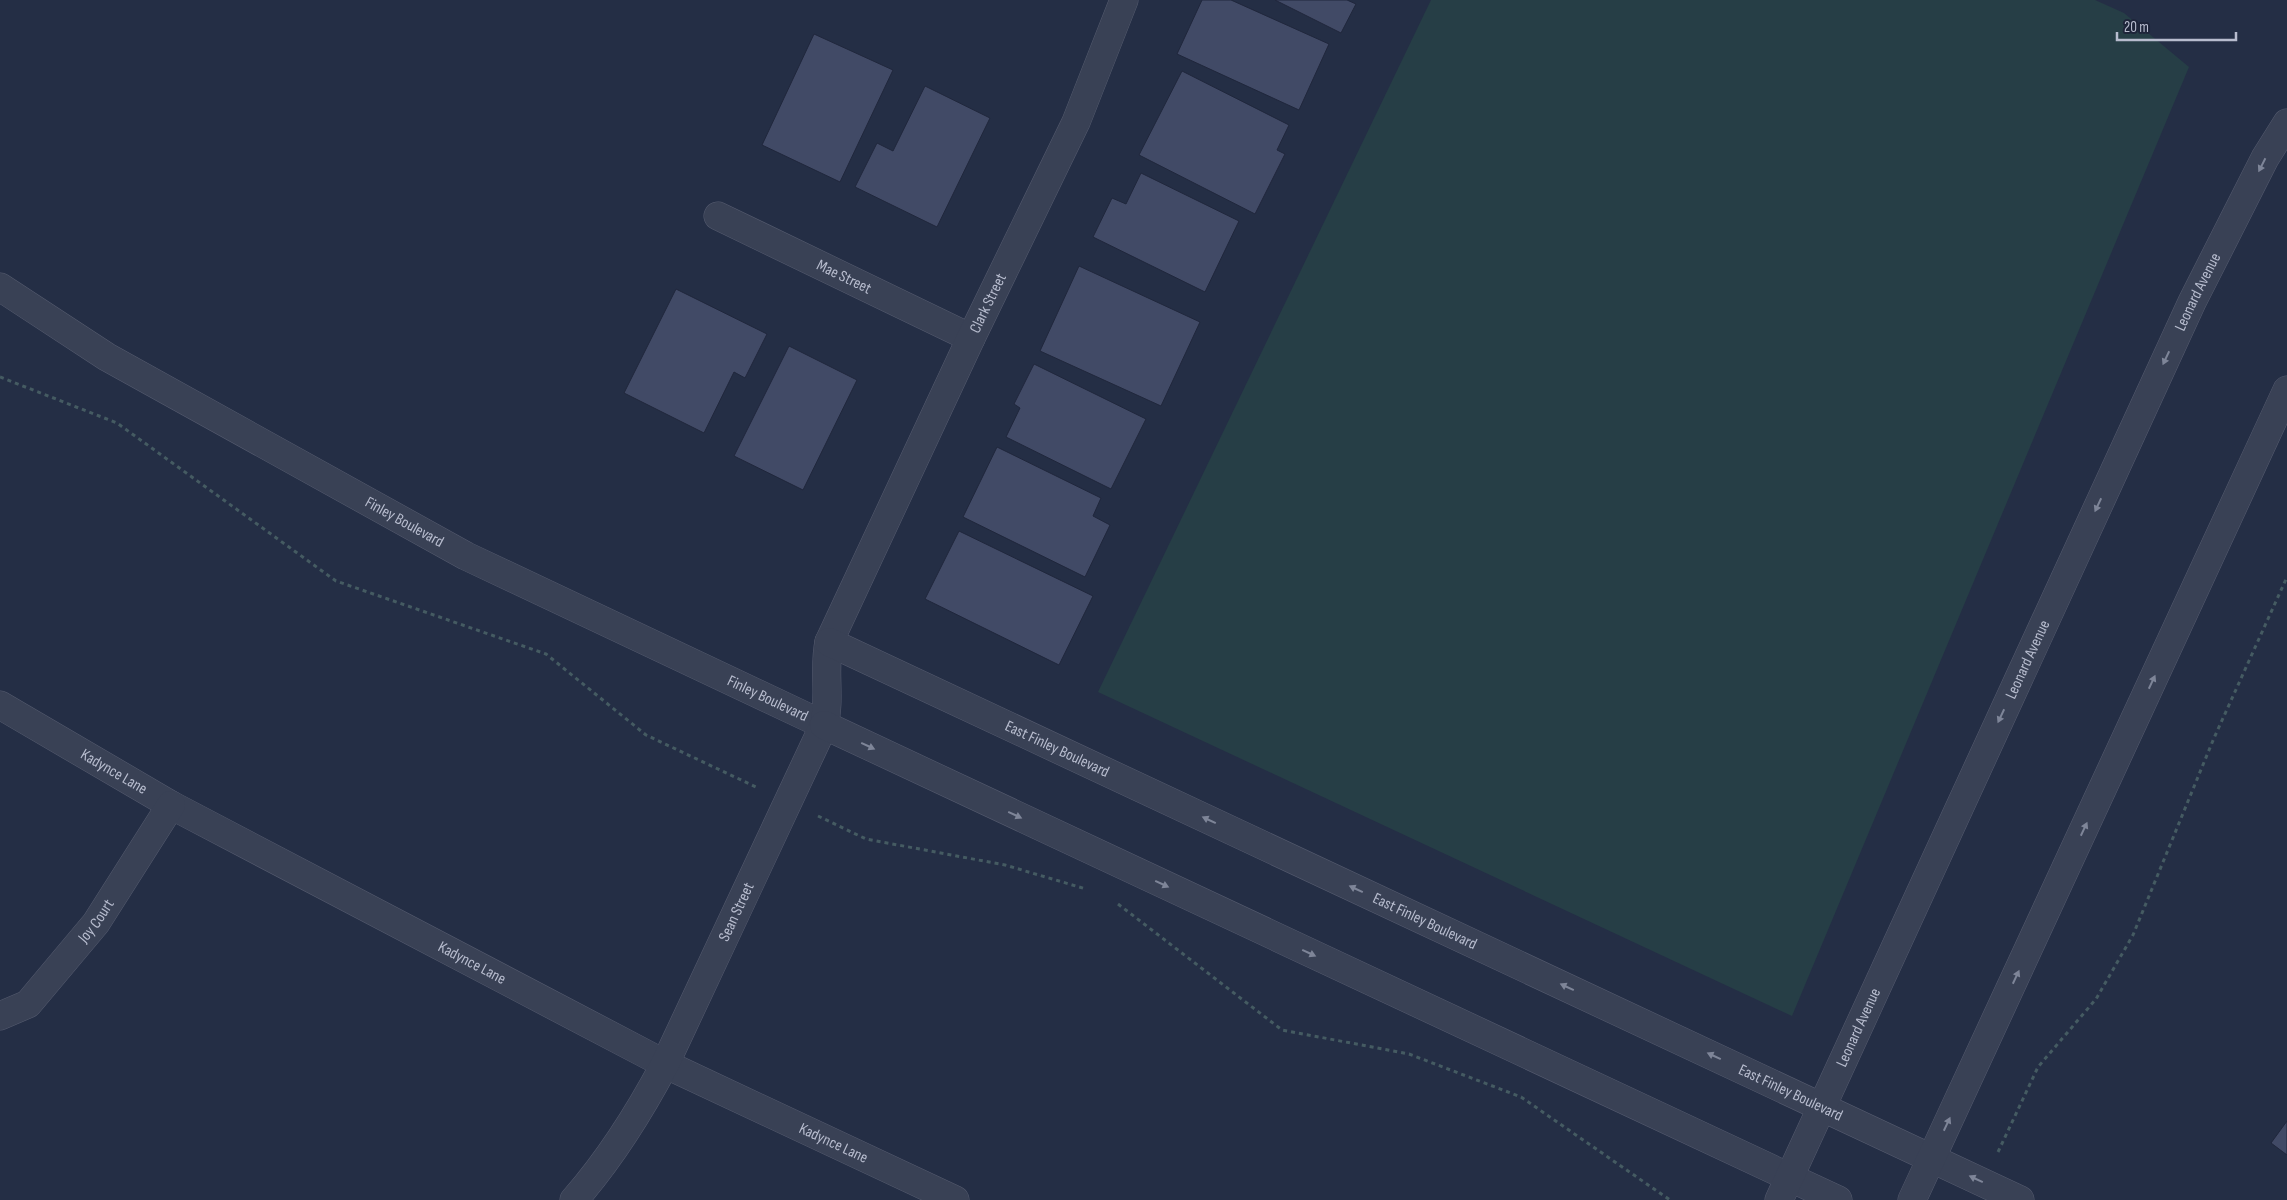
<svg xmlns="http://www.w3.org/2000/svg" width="2287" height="1200" font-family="'Sofia Sans Condensed',sans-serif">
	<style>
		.green { fill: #263e46 }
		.building { fill: #414a66; stroke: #20273c }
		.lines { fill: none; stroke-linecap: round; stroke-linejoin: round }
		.minor-casing { stroke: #555b6f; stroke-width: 29 }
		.tertiary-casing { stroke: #555b6f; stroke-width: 29 }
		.path { stroke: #455b62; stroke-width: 3; stroke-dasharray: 4 4; stroke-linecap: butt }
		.minor { stroke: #394155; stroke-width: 28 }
		.tertiary { stroke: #394155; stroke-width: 28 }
		.oneway { fill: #7e8598 }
		.labels { text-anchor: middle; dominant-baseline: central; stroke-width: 5; stroke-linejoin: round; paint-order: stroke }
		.street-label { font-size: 16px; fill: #b7bcce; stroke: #1e253a }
	</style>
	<rect width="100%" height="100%" fill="#242e45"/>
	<path class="green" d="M1431,0H2095L2124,13L2189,67L1792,1016L1098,692Z"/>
	<g class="building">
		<path d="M1202,0H1231L1329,44L1299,110L1177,54Z"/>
		<path d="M1275,0H1347L1356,4L1341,33Z"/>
		<path d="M814,34L893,70L840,182L762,145Z"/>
		<path d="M1182,71L1289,125L1277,150L1285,154L1255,214L1139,155Z"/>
		<path d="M925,86L990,118L937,227L855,187L877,143L893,151Z"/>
		<path d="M1141,173L1239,221L1205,292L1093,237L1112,198L1126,204Z"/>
		<path d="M1079,266L1200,322L1161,406L1040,351Z"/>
		<path d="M676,289L767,334L745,378L734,372L704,433L624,393Z"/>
		<path d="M789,346L857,380L803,490L734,456Z"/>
		<path d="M1034,364L1146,419L1111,489L1006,437L1020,408L1014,404Z"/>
		<path d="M997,447L1101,498L1093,516L1110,525L1085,577L963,517Z"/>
		<path d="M959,531L1093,596L1059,665L925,599Z"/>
		<path d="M2287,1121V1155L2271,1143Z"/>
	</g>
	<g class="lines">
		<g class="minor-casing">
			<g id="minor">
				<path id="s1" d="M718,216L971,338"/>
				<path id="s2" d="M0,287L107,357L466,556L824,725"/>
				<path id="s3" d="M0,705L171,805L665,1064L955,1200"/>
				<path id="s4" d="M0,1016L28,1004L96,923L171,805"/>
				<path id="s5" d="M574,1200C611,1158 639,1113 665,1064L824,725C831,698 823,669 829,642L971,338L1076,122L1124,0"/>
			</g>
		</g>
		<g class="tertiary-casing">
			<g id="tertiary">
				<path id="s6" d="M829,642L2020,1200"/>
				<path d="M824,725L1838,1200"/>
				<path id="s7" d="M1779,1200L2192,302L2265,158L2287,123"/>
				<path d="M1912,1200L2287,390"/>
			</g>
		</g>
		<g class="path">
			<path d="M0,377L117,423L336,581L546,654L646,735L756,787"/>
			<path d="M818,816L866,839L1005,865L1086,889"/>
			<path d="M1118,904L1282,1030L1409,1054L1521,1097L1670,1200"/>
			<path d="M1998,1152L2038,1067L2096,999L2133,935L2214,738L2287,577"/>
		</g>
		<use href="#minor" class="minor"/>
		<use href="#tertiary" class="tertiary"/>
	</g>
	<defs><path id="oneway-solid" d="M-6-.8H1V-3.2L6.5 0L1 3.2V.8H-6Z" transform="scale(1.25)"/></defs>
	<g class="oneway">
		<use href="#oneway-solid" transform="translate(2262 165) rotate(117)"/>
		<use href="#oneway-solid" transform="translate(2166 358) rotate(115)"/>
		<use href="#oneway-solid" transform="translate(2098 505) rotate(115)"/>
		<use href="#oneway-solid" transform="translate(2152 682) rotate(-65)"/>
		<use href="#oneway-solid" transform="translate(2001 716) rotate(115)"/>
		<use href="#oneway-solid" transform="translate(868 746) rotate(25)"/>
		<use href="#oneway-solid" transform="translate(1015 815) rotate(25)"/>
		<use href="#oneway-solid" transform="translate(1209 820) rotate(-155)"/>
		<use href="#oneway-solid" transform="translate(2084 829) rotate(-65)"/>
		<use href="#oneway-solid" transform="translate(1162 884) rotate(25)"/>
		<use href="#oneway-solid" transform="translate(1356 889) rotate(-155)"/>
		<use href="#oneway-solid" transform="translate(1309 953) rotate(25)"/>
		<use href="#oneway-solid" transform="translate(2016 977) rotate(-65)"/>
		<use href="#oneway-solid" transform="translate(1567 987) rotate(-155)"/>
		<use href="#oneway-solid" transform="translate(1714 1056) rotate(-155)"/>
		<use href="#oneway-solid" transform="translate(1947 1124) rotate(-65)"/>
		<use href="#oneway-solid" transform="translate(1976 1179) rotate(-155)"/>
	</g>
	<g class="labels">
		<g class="street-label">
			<text stroke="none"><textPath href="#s1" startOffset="140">Mae Street</textPath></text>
			<text stroke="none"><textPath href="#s7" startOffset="1000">Leonard Avenue</textPath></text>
			<text stroke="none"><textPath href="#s5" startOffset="996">Clark Street</textPath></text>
			<text stroke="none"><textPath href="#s2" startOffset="468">Finley Boulevard</textPath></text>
			<text stroke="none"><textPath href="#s7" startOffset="595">Leonard Avenue</textPath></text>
			<text stroke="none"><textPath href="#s2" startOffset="872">Finley Boulevard</textPath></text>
			<text stroke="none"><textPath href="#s6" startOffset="252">East Finley Boulevard</textPath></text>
			<text stroke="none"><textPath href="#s3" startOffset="132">Kadynce Lane</textPath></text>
			<text stroke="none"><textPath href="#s5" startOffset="332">Sean Street</textPath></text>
			<text stroke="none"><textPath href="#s4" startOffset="138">Joy Court</textPath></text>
			<text stroke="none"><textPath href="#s6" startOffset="658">East Finley Boulevard</textPath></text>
			<text stroke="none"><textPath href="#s3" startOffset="538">Kadynce Lane</textPath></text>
			<text stroke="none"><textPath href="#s7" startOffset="190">Leonard Avenue</textPath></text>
			<text stroke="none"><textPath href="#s6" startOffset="1062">East Finley Boulevard</textPath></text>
			<text stroke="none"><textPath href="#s3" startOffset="942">Kadynce Lane</textPath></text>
		</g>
	</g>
	<path d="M2117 32v8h119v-8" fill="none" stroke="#b7bcce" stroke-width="2.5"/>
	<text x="2124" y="32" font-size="15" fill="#b7bcce" stroke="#1e253a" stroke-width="4" paint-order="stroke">20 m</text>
</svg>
